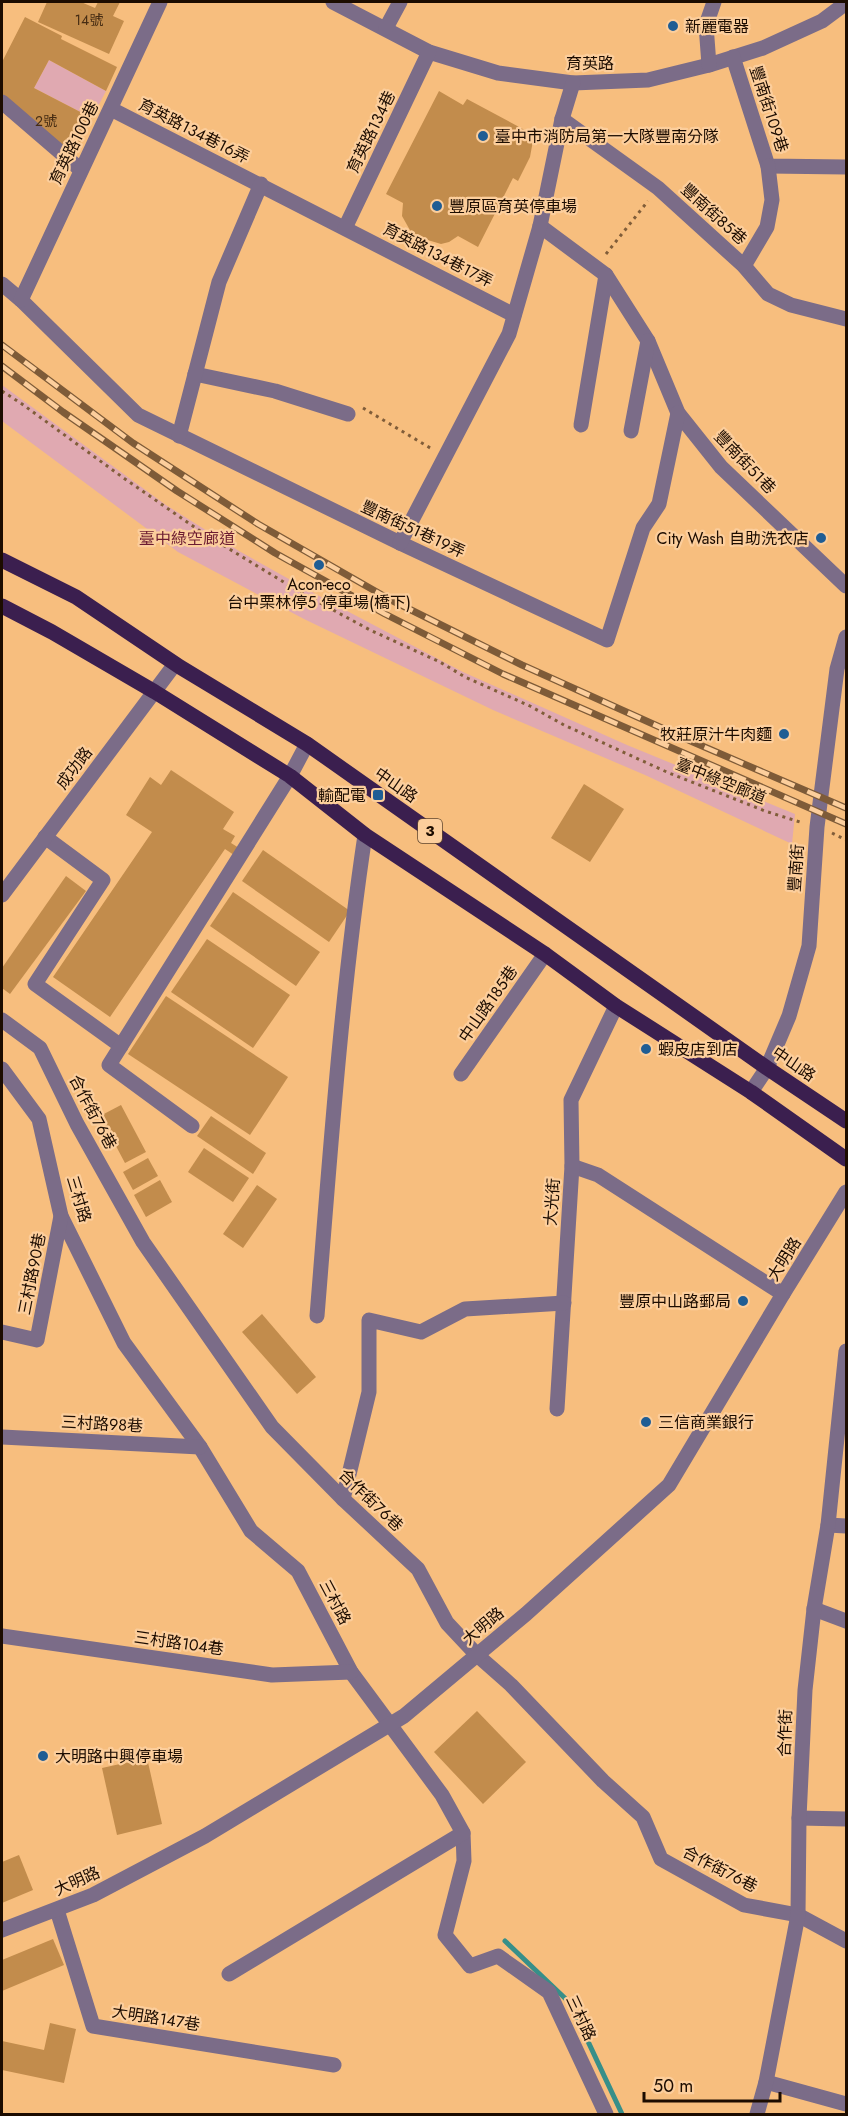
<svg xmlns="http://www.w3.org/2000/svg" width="848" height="2116" font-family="Jost,'Noto Sans TC',sans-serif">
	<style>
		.green { fill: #e0a9b1 }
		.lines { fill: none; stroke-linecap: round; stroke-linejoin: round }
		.stream { stroke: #378f89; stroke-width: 5 }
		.building { fill: #c28c4c }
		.path { stroke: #805d39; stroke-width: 3; stroke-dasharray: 3 4.5; stroke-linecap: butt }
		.minor { stroke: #7b6c88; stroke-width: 15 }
		.major { stroke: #3b1f4f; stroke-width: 15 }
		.rail-casing { stroke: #7e5b38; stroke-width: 7 }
		.rail { stroke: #fcce9c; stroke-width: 4.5; stroke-dasharray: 14; stroke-linecap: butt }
		.poi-dot { fill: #1f5d94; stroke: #fcce9c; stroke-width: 2 }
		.labels { text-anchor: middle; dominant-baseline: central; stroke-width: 4.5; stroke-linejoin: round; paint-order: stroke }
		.number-label { font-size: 14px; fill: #462c13 }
		.shield { fill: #fcce9c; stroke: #5f462f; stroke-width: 1.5 }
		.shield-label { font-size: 15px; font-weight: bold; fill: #1c0c00 }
		.poi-label { font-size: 16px; fill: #1c0c00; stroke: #fcce9c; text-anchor: start }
		.street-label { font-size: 16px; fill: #1c0c00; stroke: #fcce9c }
		.park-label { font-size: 16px; fill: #6c1b31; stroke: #fcce9c }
	</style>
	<rect width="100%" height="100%" fill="#f7be7e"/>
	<g class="green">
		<path d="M49,60L106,91L92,118L34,88Z"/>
		<path d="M2,385L166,505L239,551L330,602L463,672L627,745L795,814L792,844L645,775L493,710L304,619L178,552L2,421Z"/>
	</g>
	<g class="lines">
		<path class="stream" d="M505,1941L570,2003L622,2114"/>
	</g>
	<g class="building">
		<path d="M47,2H81L95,8L98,2H120L113,16L124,21L109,54L38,22Z"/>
		<path d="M25,17L62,36L61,39L117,67L106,91L49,60L34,88L92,118L70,165L2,104V62Z"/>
		<path d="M439,91L463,105L467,99L534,135L530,157L518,181L513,178L478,247L458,236L449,242L441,244L421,238L411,232L402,216L403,203L386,194Z"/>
		<path d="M171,770L234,812L223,829L235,836L231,843L239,848L234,855L225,849L110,1017L53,977L152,832L126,815L150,777L161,785Z"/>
		<path d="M584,784L624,809L590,862L551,838Z"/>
		<path d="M263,850L350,911L329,942L242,881Z"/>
		<path d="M66,876L86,891L10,994L2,988V968Z"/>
		<path d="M233,892L320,952L296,986L210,926Z"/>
		<path d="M207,939L290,995L253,1048L171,992Z"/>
		<path d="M166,996L288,1077L250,1135L128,1054Z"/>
		<path d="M121,1105L146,1152L125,1163L100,1116Z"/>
		<path d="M211,1116L266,1153L253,1174L197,1136Z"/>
		<path d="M204,1148L249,1178L233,1202L188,1172Z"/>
		<path d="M148,1158L158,1176L133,1190L123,1172Z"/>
		<path d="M160,1180L172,1202L146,1217L134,1195Z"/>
		<path d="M257,1185L277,1199L243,1248L223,1234Z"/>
		<path d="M262,1314L316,1377L297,1394L242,1332Z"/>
		<path d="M477,1711L526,1762L483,1804L434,1752Z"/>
		<path d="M147,1758L162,1824L117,1835L102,1768Z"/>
		<path d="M19,1855L33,1890L2,1903V1862Z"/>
		<path d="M53,1939L64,1965L2,1991V1960Z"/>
		<path d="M50,2023L76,2029L64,2083L2,2070V2041L44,2050Z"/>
	</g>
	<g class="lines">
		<g class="path">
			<path d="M606,254L648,201"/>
			<path d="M2,391L22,404L125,479L203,533L300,592L370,630L440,662L465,677L530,706L564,725L669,773L765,811L800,822"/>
			<path d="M363,408L432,449"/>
			<path d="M832,833L846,840"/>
		</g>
		<g class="minor">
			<path d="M333,2L429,52L498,73L573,83L648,80L709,65L763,48L822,21L846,3"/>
			<path d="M386,28L400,2"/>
			<path d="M733,57L768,166L846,167"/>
			<path d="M709,65L706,25L714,2"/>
			<path d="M2,102L81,170"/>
			<path d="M111,109L514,315"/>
			<path d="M562,119L658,188L744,266L768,294L791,305L846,319"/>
			<path d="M540,226L606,275L648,341L678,413L721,467L846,586"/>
			<path d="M345,228L429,52"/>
			<path d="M744,266L767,227L772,200L768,166"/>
			<path d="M2,284L21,300L138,415L400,543L607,640L643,528L659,504L678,413"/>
			<path d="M21,300L160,2"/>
			<path d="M195,374L275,391L348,414"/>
			<path d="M581,425L606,275"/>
			<path d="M631,431L648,341"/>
			<path d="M179,436L219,282L261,184"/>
			<path d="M400,543L509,334L540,226L562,119L573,83"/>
			<path d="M45,837L103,880L35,984L121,1046"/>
			<path d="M2,895L175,664"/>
			<path d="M2,1020L40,1048L77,1124L143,1242L272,1427L343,1499L418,1569L447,1623L477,1655L511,1685L603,1781L643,1817L661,1859L744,1905L798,1915L846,1941"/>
			<path d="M2,1069L39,1119L61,1216L124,1343L200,1447L251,1531L298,1571L351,1672L442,1795L463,1833L464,1861L445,1935L470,1966L498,1956L549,1992L606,2114"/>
			<path d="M461,1074L545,954"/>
			<path d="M751,1092L767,1068L789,1016L809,946L817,827L837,669L846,637"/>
			<path d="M192,1126L109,1065L290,776L307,744"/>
			<path d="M572,1166L598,1175L783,1294"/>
			<path d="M317,1316C330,1156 341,995 365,835"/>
			<path d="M2,1332L37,1340L61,1216"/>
			<path d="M557,1409L572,1166L571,1100L616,1006"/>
			<path d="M2,1437L200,1447"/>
			<path d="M343,1499L369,1392V1320L421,1332L465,1309L564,1303"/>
			<path d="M828,1525L846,1526"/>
			<path d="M814,1609L846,1621"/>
			<path d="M2,1636L272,1675L351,1672"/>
			<path d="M799,1818L846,1819"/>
			<path d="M57,1910L93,2026L334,2065"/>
			<path d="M2,1930L93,1895L205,1836L404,1716L526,1614L669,1485L783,1294L846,1192"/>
			<path d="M229,1974L463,1833"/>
			<path d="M766,2082L846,2104"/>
			<path d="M757,2114L766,2082L798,1915L799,1818L805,1690L814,1609L828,1525L846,1351"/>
		</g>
		<g class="major">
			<path d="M2,560L76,597L180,667L307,744L767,1068L846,1121"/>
			<path d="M2,606L52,632L155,692L290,776L365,835L545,954L616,1006L751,1092L846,1159"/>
		</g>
		<g class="rail-casing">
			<g id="rail">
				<path d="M2,345L133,443L258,524L389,599L522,665L693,742L846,808"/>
				<path d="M2,366L63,412L177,491L275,553L385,614L503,674L846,824"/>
			</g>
		</g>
		<use href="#rail" class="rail"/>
	</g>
	<g class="poi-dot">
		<circle cx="673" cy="26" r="6"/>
		<circle cx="483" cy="136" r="6"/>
		<circle cx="437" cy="206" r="6"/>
		<circle cx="821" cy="538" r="6"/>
		<circle cx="319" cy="565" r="6"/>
		<circle cx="784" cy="734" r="6"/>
		<rect x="372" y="789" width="12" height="12" rx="3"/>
		<circle cx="646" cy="1049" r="6"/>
		<circle cx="743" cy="1301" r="6"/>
		<circle cx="646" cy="1422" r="6"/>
		<circle cx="43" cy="1756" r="6"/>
	</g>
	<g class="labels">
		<g class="number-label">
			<text x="89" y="20">14號</text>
			<text x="46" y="121">2號</text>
		</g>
		<rect class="shield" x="418" y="819" width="24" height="24" rx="4.5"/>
		<g class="shield-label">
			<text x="430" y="831">3</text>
		</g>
		<g class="poi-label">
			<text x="685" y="26">新麗電器</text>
			<text x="495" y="136">臺中市消防局第一大隊豐南分隊</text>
			<text x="449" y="206">豐原區育英停車場</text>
			<text x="809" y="538" text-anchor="end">City Wash 自助洗衣店</text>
			<text x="319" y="584" text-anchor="middle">Acon-eco<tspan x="319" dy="18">台中栗林停5 停車場(橋下)</tspan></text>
			<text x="772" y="734" text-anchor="end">牧莊原汁牛肉麵</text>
			<text x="366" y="795" text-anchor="end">輸配電</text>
			<text x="658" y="1049">蝦皮店到店</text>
			<text x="731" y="1301" text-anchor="end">豐原中山路郵局</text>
			<text x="658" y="1422">三信商業銀行</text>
			<text x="55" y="1756">大明路中興停車場</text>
		</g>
		<g class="street-label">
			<text x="590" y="63">育英路</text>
			<text transform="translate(769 109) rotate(72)">豐南街109巷</text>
			<text transform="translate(194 131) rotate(27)">育英路134巷16弄</text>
			<text transform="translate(371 132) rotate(-64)">育英路134巷</text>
			<text transform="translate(74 143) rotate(-64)">育英路100巷</text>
			<text transform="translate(714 214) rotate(42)">豐南街85巷</text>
			<text transform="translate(438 255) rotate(27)">育英路134巷17弄</text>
			<text transform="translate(745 462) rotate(46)">豐南街51巷</text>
			<text transform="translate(413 529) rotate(25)">豐南街51巷19弄</text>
			<text transform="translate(74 768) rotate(-53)">成功路</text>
			<text transform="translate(721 781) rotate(22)">臺中綠空廊道</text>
			<text transform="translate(396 785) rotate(35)">中山路</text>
			<text transform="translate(796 868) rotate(-86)">豐南街</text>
			<text transform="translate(488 1004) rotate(-55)">中山路185巷</text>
			<text transform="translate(794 1064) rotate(34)">中山路</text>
			<text transform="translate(93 1112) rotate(62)">合作街76巷</text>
			<text transform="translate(79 1199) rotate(73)">三村路</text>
			<text transform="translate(552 1202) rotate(-86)">大光街</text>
			<text transform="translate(784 1259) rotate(-58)">大明路</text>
			<text transform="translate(32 1274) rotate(-79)">三村路90巷</text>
			<text transform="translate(102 1424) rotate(3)">三村路98巷</text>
			<text transform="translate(371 1500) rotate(44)">合作街76巷</text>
			<text transform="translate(335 1602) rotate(62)">三村路</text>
			<text transform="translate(483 1626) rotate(-40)">大明路</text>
			<text transform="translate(179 1643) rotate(8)">三村路104巷</text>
			<text transform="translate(785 1733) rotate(-88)">合作街</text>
			<text transform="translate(720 1869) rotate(27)">合作街76巷</text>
			<text transform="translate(77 1881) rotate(-24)">大明路</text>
			<text transform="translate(156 2018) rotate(9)">大明路147巷</text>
			<text transform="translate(581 2018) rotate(65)">三村路</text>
		</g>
		<g class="park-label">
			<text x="187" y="538">臺中綠空廊道</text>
		</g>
	</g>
	<rect width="848" height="2116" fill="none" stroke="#1c0c00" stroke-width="6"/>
	<path d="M644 2092v9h136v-9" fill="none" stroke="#1c0c00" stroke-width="3"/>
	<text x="653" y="2092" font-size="18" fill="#1c0c00" stroke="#fcce9c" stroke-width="4.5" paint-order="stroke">50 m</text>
</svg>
